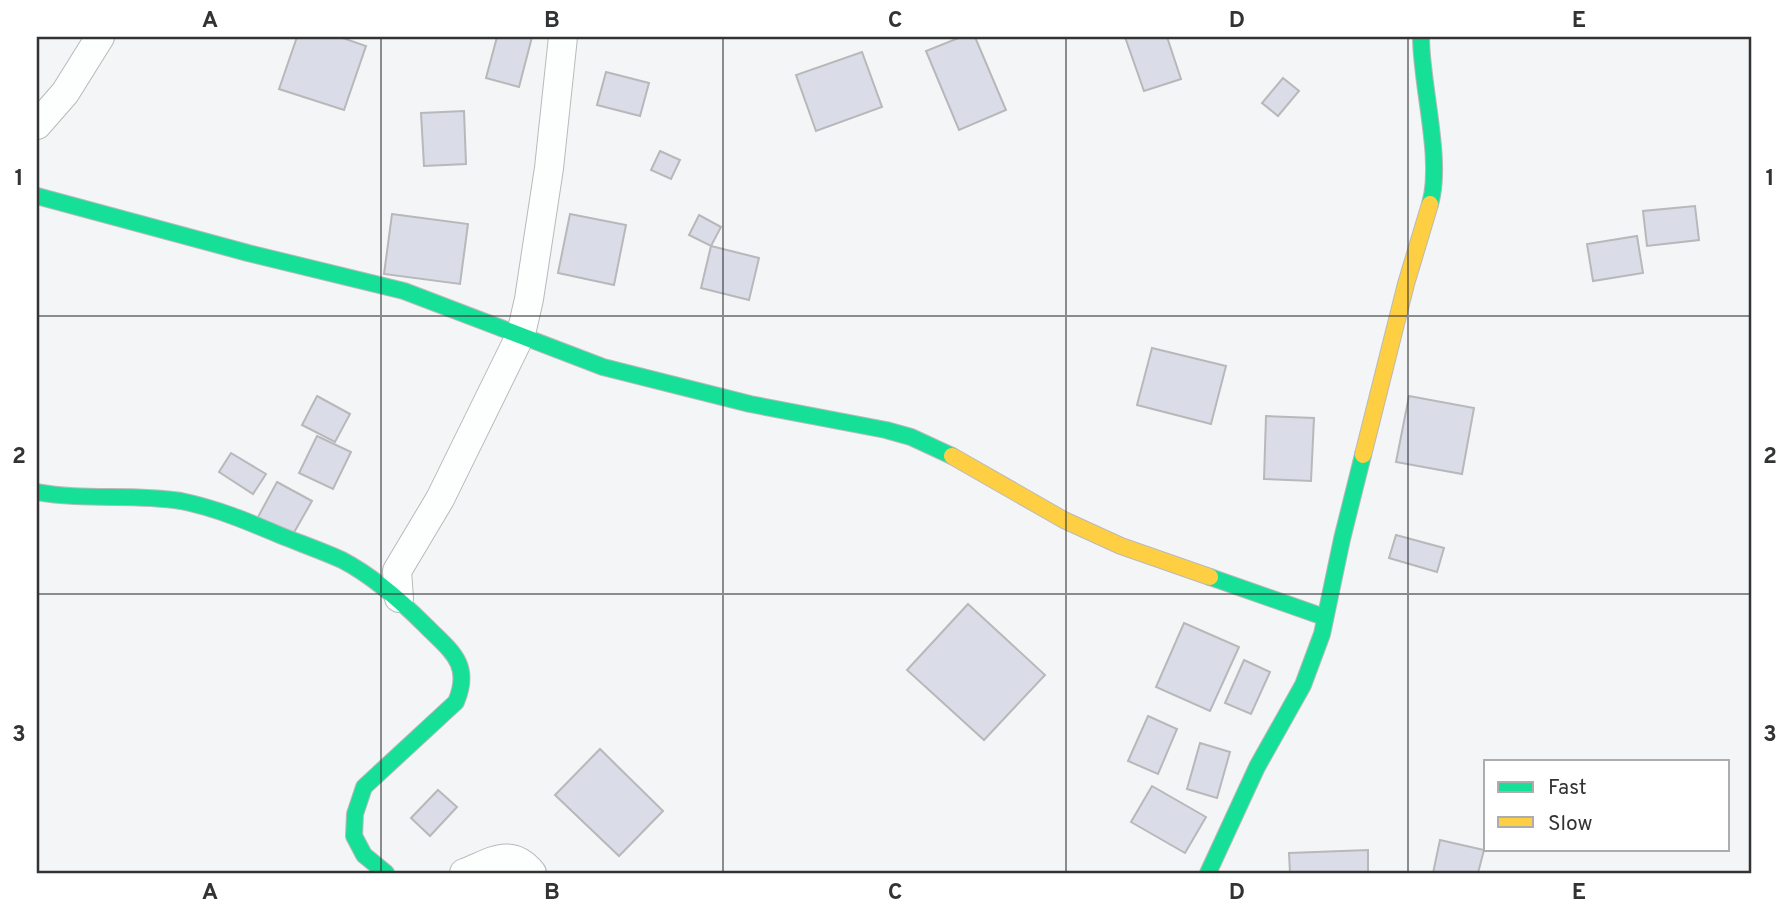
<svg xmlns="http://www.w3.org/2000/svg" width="1789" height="910" font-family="Overpass,sans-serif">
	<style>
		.building { fill: #dadce8; stroke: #b8b8ba; stroke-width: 2 }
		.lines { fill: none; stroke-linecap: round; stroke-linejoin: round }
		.street-casing { stroke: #b9b9ba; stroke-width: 30 }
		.fast-casing { stroke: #b9b9ba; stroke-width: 18 }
		.slow-casing { stroke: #b9b9ba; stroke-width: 18 }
		.street { stroke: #fdfefe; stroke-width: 28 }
		.fast { stroke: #16e098; stroke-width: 16 }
		.slow { stroke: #ffcf43; stroke-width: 16 }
		.grid { fill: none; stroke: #323334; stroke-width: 2; stroke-opacity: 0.55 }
		.neatline { fill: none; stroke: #323334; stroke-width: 2.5 }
		.grid-label { font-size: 23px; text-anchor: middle; font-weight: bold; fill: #323334 }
	</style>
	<rect width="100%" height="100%" fill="#f4f5f6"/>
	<g class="building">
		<path d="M297,37H340L366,46L344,110L279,89Z"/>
		<path d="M497,37H532L519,87L486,78Z"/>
		<path d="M961,37H975L1006,110L959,130L926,51Z"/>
		<path d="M1125,37H1167L1181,79L1144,91Z"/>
		<path d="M862,52L882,107L816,131L796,75Z"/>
		<path d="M606,72L649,83L640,116L597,105Z"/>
		<path d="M1283,78L1299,91L1278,116L1262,103Z"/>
		<path d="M464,111L466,164L424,166L421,113Z"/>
		<path d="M660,151L680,160L671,179L651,170Z"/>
		<path d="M1695,206L1699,240L1647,246L1643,211Z"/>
		<path d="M392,214L468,224L460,284L384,274Z"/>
		<path d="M570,214L626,225L614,285L558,273Z"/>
		<path d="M699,215L721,227L711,246L689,235Z"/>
		<path d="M1637,236L1643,273L1593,281L1587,244Z"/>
		<path d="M711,246L759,258L749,300L701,288Z"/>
		<path d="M1152,348L1226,366L1211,424L1137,405Z"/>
		<path d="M317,396L350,414L335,442L302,425Z"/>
		<path d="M1409,396L1474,408L1462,474L1396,462Z"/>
		<path d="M1266,416L1314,418L1311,481L1264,479Z"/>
		<path d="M317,436L351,452L333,489L299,473Z"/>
		<path d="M231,453L266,474L253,494L219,472Z"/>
		<path d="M277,482L312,501L292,536L258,517Z"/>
		<path d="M1396,535L1444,548L1437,572L1389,558Z"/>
		<path d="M968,604L1045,675L984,740L907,670Z"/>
		<path d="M1184,623L1239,647L1210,711L1156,687Z"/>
		<path d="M1244,660L1270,672L1251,714L1225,703Z"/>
		<path d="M1148,716L1177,729L1158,774L1128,761Z"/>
		<path d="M1200,743L1230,752L1217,798L1187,789Z"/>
		<path d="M600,749L663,811L619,856L555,795Z"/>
		<path d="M1152,786L1206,817L1185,853L1131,822Z"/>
		<path d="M438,790L457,807L430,836L411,818Z"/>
		<path d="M1440,840L1484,850L1478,873H1433Z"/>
		<path d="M1368,850V873H1290L1289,853Z"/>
	</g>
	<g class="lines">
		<g class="street-casing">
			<g id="street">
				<path d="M37,125L65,93L100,37"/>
				<path d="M399,598L397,571L440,499L521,334L529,299L549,168L563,37"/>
				<path d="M464,873C491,863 510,846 532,873"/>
			</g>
		</g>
		<g class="fast-casing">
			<g id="fast">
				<path d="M1421,37C1421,85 1443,160 1430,204"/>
				<path d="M37,196L248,253L404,291L603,367L750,404L886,430L911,437L952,456"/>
				<path d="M37,492C85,501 133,493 181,501C216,508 249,522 282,536C302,544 322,551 342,560C373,576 401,601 426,626C451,651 472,664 456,702L364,787L355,814L354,836L364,855L386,873"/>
				<path d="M1210,577L1324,617"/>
				<path d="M1208,873L1257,767L1303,685L1322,634L1342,539L1363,455"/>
			</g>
		</g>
		<g class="slow-casing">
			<g id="slow">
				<path d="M1363,455L1406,284L1430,204"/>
				<path d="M952,456L1064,520L1121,546L1210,577"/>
			</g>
		</g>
		<use href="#street" class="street"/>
		<use href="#fast" class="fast"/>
		<use href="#slow" class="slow"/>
	</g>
	<path class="grid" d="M381,37V873M723,37V873M1066,37V873M1408,37V873M37,316H1752M37,594H1752"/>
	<rect width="1789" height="910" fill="none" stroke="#ffffff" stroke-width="77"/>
	<rect x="1484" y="760" width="245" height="91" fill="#ffffff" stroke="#adadae" stroke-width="2"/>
	<rect x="1498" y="782" width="35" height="10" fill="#16e098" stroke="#adadae" stroke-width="2"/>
	<text x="1548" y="794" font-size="21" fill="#323334">Fast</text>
	<rect x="1498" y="817" width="35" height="10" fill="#ffcf43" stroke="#adadae" stroke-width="2"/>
	<text x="1548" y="830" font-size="21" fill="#323334">Slow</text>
	<rect x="38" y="38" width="1712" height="834" class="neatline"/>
	<g class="grid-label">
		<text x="210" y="27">A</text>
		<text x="552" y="27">B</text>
		<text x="895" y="27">C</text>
		<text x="1237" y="27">D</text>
		<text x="1579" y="27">E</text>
		<text x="19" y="185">1</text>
		<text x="1770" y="185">1</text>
		<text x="19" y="463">2</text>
		<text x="1770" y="463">2</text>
		<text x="19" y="741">3</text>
		<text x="1770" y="741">3</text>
		<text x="210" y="899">A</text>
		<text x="552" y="899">B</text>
		<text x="895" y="899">C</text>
		<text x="1237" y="899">D</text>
		<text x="1579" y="899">E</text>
	</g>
</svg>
